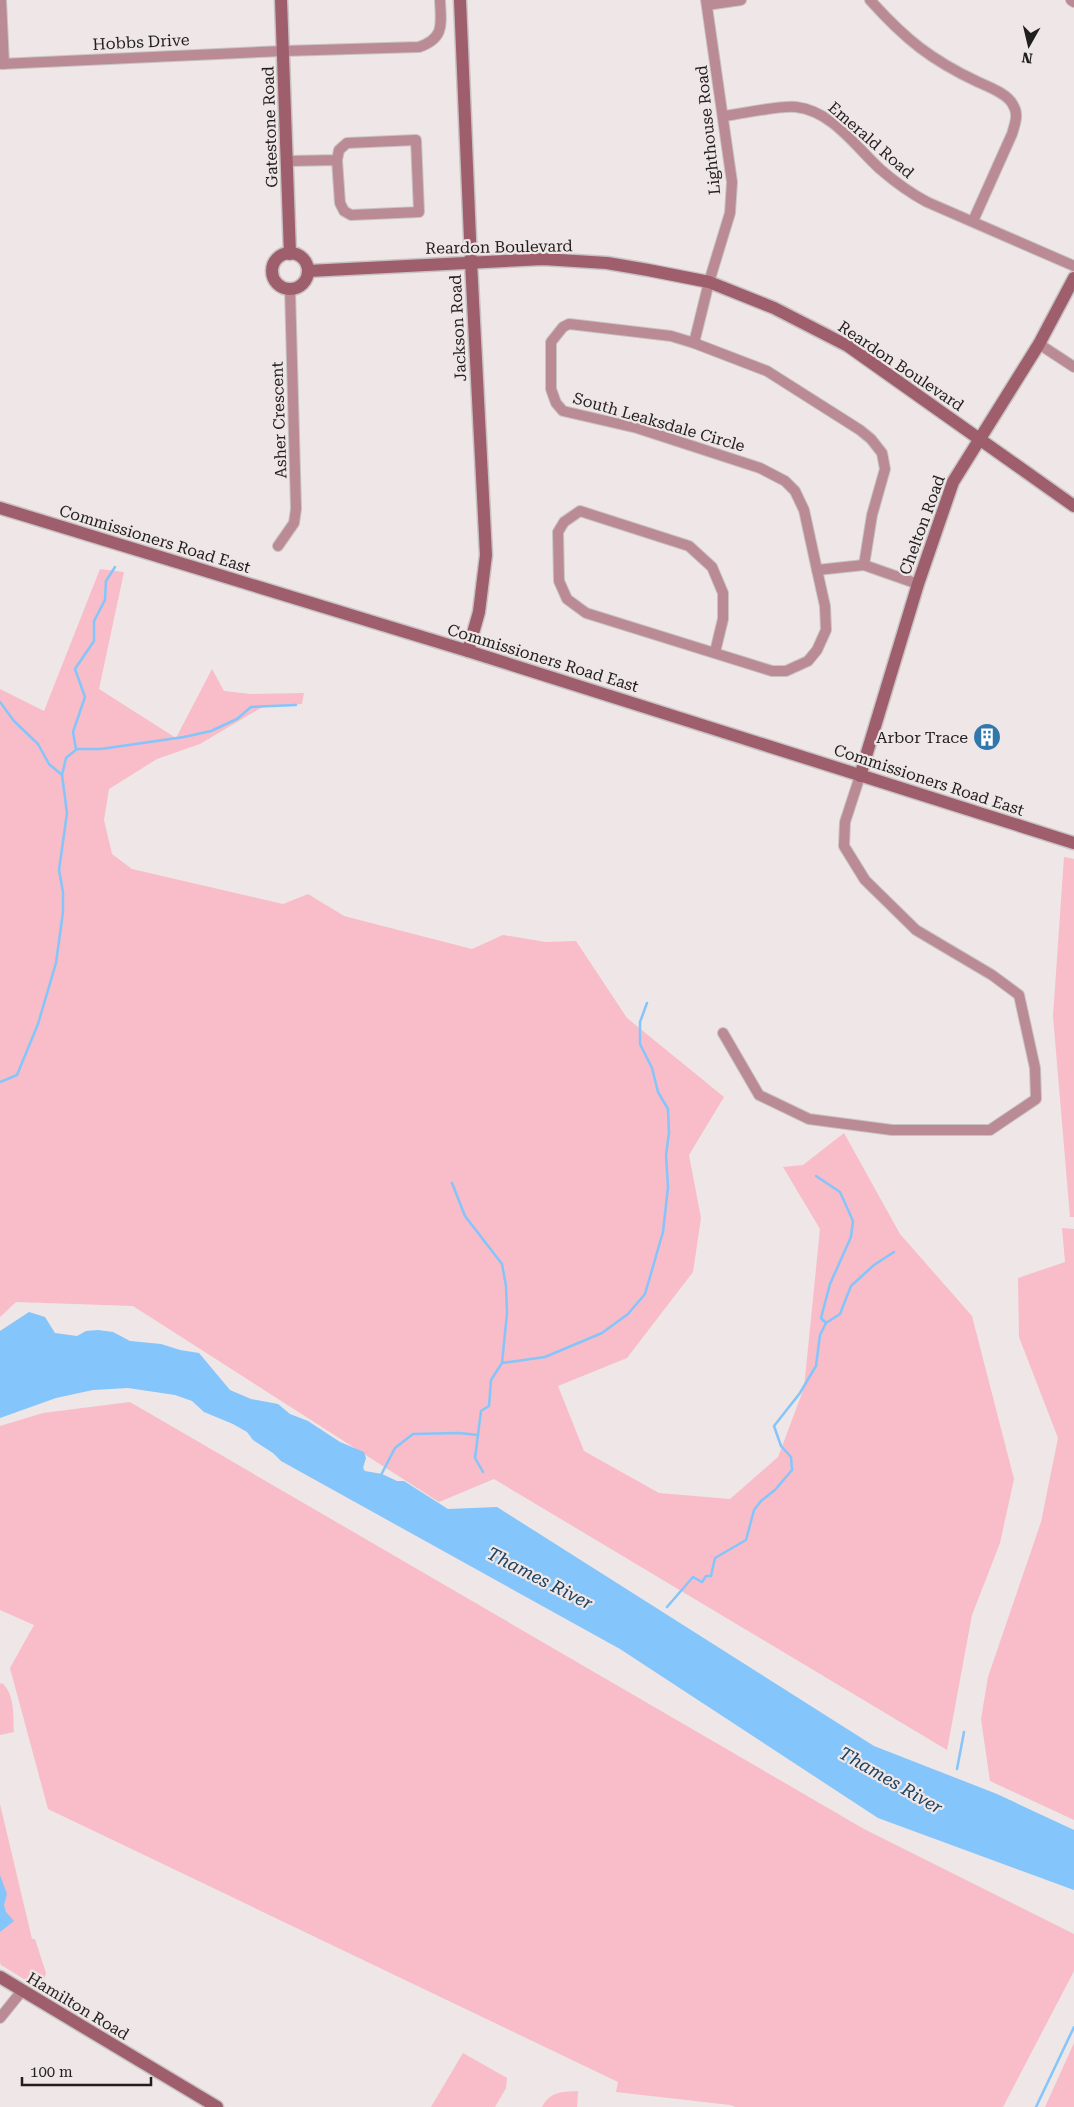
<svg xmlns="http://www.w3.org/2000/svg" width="1074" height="2107" font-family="'Roboto Serif',serif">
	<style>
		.green { fill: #f8bdc8 }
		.water { fill: #84c5fb }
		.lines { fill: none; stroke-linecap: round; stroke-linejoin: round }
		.stream { stroke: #84c5fb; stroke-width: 2.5 }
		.street-casing { stroke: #c9c2c3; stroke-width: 12 }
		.secondary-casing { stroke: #c9c2c3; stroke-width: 15 }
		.street { stroke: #ba8b94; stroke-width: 10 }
		.secondary { stroke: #9f5e6c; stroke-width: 12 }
		.labels { text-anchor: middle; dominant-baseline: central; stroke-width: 4.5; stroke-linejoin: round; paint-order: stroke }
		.street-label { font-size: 16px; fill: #211e1e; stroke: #eee6e7 }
		.poi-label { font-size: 16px; fill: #211e1e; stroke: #eee6e7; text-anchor: end }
		.water-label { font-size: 18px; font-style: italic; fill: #1e415d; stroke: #eee6e7 }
	</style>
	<rect width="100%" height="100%" fill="#eee6e7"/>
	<g class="green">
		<path d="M100,569L124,572L99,689L176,738L212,669L224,691L251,694L304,693L302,704L264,706L200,744L157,759L109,789L104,820L112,854L132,869L283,904L308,894L344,916L472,949L503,935L546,942L576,941L627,1018L724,1097L689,1155L701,1218L693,1272L627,1358L558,1386L584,1451L659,1493L730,1499L778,1457L804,1388L820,1229L783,1167L803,1165L844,1133L900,1234L972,1316L1014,1479L1000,1543L972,1615L947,1750L494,1479L439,1502L133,1306L16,1302L0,1317V689L44,711Z"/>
		<path d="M1064,857L1074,859V1217H1070L1053,1016Z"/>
		<path d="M1062,1228L1074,1229V1820L990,1781L981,1719L988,1677L1041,1522L1058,1438L1019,1337L1018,1278L1065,1262Z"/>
		<path d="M130,1402L864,1829L1074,1934V1971L1003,2107H736L730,2105L616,2092L618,2082L48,1809L10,1668L34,1625L0,1610V1426L43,1413Z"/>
		<path d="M2,1683C15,1695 13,1715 14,1732L0,1735V1684Z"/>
		<path d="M0,1804L32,1939H35L46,1973L43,1983L37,1987L1,1965L0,1962Z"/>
		<path d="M1074,2043V2107H1045Z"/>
		<path d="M463,2053L507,2078L506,2088L495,2107H431Z"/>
		<path d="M578,2091L577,2107H542C550,2091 562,2092 578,2091Z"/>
	</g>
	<g class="water">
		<path d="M29,1312L45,1317L55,1333L77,1336L86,1331L98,1330L113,1332L130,1341L161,1344L180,1350L199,1353L230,1390L251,1399L278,1404L290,1414L308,1421L340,1442L364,1452L366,1458L363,1468L365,1471L382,1474L397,1481H404L448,1509L497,1507L874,1746L997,1794L1074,1830V1890L878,1818L620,1649L281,1461L273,1453L253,1440L247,1432L233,1424L204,1412L192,1401L175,1395L128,1388L93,1390L56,1398L0,1418V1331Z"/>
		<path d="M0,1875L7,1894L4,1905L6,1912L14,1921L0,1932Z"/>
	</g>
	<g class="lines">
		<g class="stream">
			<path d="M0,702L14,721L38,744L49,764L62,775"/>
			<path d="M76,749L73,732L85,697L75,669L94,641V621L105,600L106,581L115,567"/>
			<path d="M0,1082L17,1075L38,1024L56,963L63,912V892L59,870L67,813L62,775L66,758L77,749H101L184,737L211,731L237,719L251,707L296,705"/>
			<path d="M816,1176L840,1192L853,1221L851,1237L830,1284L821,1318L826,1323"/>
			<path d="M452,1183L465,1216L502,1264L506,1286L507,1313L502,1363"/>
			<path d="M483,1472L475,1458L481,1411L489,1406L491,1380L502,1363L545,1357L602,1333L628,1314L645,1294L663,1232L668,1187L666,1155L669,1133L668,1109L658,1092L652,1068L640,1044V1022L647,1003"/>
			<path d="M381,1475L395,1448L413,1434L459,1433L478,1435"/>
			<path d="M667,1607L693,1577L702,1582L706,1576H711L715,1558L746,1540L754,1510L761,1501L775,1490L792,1470L791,1457L781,1446L774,1426L800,1393L810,1376L816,1366L820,1335L826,1323L840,1314L851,1286L874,1265L894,1252"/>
			<path d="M957,1769L964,1732"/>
			<path d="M1036,2107L1074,2027"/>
		</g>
		<g class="street-casing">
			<g id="street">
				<path d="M1,0L4,64"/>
				<path d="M870,0C905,39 931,60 978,82C989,87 1008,94 1013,105C1019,114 1015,124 1012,134L973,221"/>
				<path d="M1071,0L1074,2"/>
				<path d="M707,5L741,0"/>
				<path d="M0,64L283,51L419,47C445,38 441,24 440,0"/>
				<path d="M724,116C742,114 779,105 796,107C832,111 855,146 880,169C895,182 910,193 927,202L1074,266"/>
				<path d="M288,161L337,160L339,150L347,143L416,140L419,212L351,215L344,211L340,203L337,160"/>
				<path d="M694,343L709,282L730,213L732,182L706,0"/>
				<path d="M1039,344L1074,367"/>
				<path d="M278,546L294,523L296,509L290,289"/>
				<path d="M817,570L864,565L918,584"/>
				<path d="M715,652L723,619V593L712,567L689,546L580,511L564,522L558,532L559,581L567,599L586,613L772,671H786L808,661L817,650L826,630L825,606L817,570L804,510L795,491L785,481L760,468L637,428L563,411L556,403L551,389V342L563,327L569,324L578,325L671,336L694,343L767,371L860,430L871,439L882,453L885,469L872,515L864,565"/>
				<path d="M723,1033L759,1095L809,1119L892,1130H990L1036,1099L1035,1068L1019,995L992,975L916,930L865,880L844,846L845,822L860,776"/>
				<path d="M0,2018L21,1992"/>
			</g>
		</g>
		<g class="secondary-casing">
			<g id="secondary">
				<path d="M281,0L290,254"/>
				<path d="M460,0L471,262L486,555L479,612L468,651"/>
				<circle cx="290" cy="271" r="18"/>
				<path d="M308,271L543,259L607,263L648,270L709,282L774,308L848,346L1074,506"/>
				<path d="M0,508L468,651L1074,843"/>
				<path d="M860,776L918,584L953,482L1039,344L1074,278"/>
				<path d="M0,1977L217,2107"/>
			</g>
		</g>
		<use href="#street" class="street"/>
		<use href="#secondary" class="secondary"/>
	</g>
	<defs>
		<g id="building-disc" transform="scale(1.4375)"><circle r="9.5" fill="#3077ab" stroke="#eee6e7"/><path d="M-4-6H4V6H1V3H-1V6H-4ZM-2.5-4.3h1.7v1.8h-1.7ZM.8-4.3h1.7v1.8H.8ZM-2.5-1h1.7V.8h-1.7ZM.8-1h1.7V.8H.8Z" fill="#fff"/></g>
	</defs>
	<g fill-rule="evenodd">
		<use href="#building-disc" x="987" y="737"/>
	</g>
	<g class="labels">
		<g class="street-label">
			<text transform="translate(141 42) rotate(-3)">Hobbs Drive</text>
			<text transform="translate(270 127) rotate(-92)">Gatestone Road</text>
			<text transform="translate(708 130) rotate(-96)">Lighthouse Road</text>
			<text transform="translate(871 140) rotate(41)">Emerald Road</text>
			<text transform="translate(499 247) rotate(-1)">Reardon Boulevard</text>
			<text transform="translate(458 328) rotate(-93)">Jackson Road</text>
			<text transform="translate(901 366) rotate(34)">Reardon Boulevard</text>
			<text transform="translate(279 420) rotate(-92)">Asher Crescent</text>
			<text transform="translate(659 422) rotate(16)">South Leaksdale Circle</text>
			<text transform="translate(922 525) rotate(-70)">Chelton Road</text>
			<text transform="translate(155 539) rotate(17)">Commissioners Road East</text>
			<text transform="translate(543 658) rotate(17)">Commissioners Road East</text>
			<text transform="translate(929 780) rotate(18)">Commissioners Road East</text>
			<text transform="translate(78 2006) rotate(31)">Hamilton Road</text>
		</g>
		<g class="poi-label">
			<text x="968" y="737">Arbor Trace</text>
		</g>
		<g class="water-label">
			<text transform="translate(540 1578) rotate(27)">Thames River</text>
			<text transform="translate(891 1780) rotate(30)">Thames River</text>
		</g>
	</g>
	<g transform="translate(1029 45) rotate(188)" stroke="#eee6e7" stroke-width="4" paint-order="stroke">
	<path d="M0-4L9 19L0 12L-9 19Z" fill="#211e1e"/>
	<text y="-8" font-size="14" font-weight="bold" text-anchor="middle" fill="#211e1e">N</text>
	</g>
	<path d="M22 2077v8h129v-8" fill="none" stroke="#211e1e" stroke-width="2.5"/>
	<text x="30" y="2077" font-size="15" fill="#211e1e" stroke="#eee6e7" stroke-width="4" paint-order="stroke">100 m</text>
</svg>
